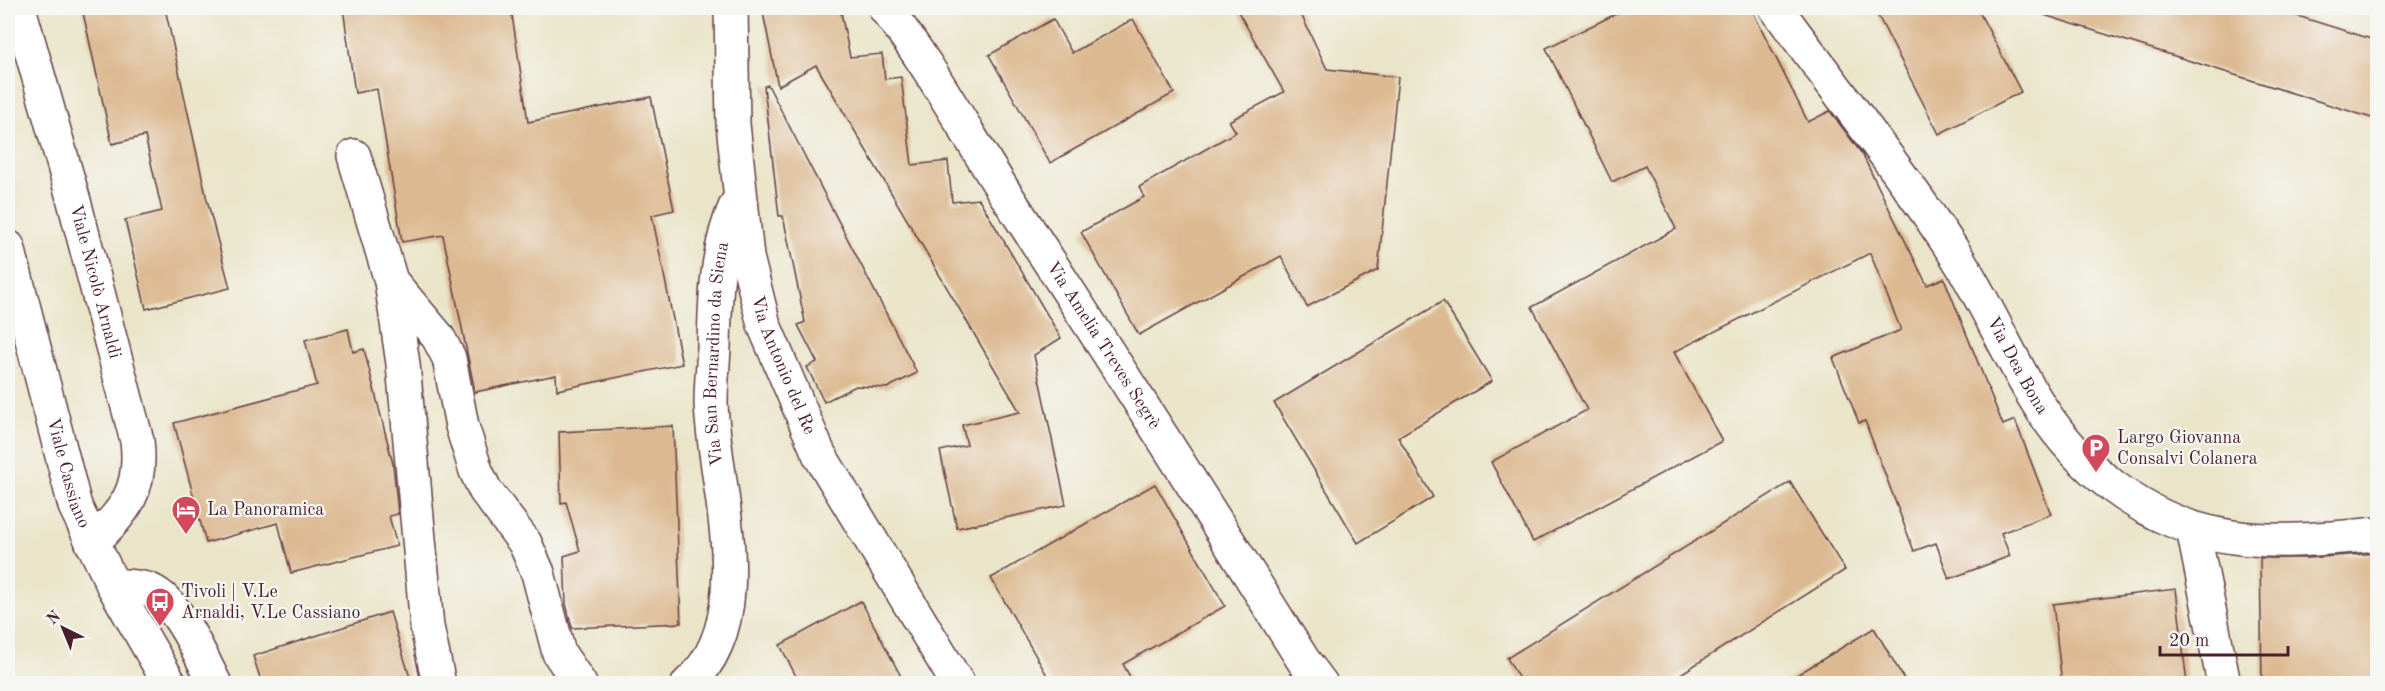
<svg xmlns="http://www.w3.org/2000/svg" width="2385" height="691" viewBox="0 0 2385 691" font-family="'Old Standard TT',serif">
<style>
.building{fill:#dcb991}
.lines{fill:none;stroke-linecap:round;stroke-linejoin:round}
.street-casing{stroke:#623d43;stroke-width:36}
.secondary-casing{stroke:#623d43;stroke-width:36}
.street{stroke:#fff;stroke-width:33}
.secondary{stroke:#fff;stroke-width:33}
.labels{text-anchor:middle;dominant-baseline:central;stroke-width:4.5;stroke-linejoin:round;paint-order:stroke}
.street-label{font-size:18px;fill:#4a1f2b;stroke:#f6f6f2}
.poi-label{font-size:18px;fill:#4a1f2b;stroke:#f6f6f2;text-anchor:start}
</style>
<rect width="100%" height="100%" fill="#f6f6f2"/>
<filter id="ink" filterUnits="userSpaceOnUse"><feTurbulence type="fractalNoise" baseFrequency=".0167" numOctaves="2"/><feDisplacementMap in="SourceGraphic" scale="12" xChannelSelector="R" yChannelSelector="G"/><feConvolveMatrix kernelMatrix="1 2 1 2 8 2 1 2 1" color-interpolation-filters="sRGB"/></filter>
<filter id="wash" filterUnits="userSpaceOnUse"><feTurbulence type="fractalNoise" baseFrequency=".008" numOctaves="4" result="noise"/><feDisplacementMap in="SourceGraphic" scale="24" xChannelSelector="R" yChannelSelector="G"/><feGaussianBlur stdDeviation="1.35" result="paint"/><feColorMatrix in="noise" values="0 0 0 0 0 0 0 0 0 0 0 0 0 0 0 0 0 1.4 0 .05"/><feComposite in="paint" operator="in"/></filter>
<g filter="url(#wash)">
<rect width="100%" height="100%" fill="#eae5c9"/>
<g id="blocks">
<g class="building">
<path d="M82,8h83l42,192 23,88 -84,21 -21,-89 37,-9 -17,-75 -33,8z"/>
<path d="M343,8h168l17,114 123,-25 23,113 -22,5 30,149 -125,26 -1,-15 -81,17 -32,-157 -41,7 -25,-153 -22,4z"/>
<path d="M762,8h78l10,49 32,-3 3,25 16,-2 11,88 36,-4 4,41 27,-3 82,139 -27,17 32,150 -109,23 -17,-77 27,-6 -5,-20 58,-13 -204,-347 -38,21z"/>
<path d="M1236,8h62l29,61 71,8 -20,193 -71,37 -26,-51 -142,79 -58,-103 63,-35 -5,-10 97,-55 -7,-11 55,-29z"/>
<path d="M1628,8h123l57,114 22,-11 32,43 65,131 17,-7 59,147 12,-5 36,94 -50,19 9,23 -61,23 -13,-36 -22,8 -49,-130 -6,2 -26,-65 68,-28 -31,-77 -196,99 48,89 -189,101 -42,-80 96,-52 -55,-103 144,-78 -31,-63 -33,16 -66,-134z"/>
<path d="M1874,8h103l44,84 -82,42z"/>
<path d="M2045,8h227l106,33v79l-334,-105z"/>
<path d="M1053,19l19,34 61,-34 41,74 -124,70 -61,-108z"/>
<path d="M768,85l149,288 -30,15 -31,-2 -32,16 -17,-35 10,-5 -19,-37 7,-3 -22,-106h-4l-15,-130z"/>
<path d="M1443,301l49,80 -94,56 35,60 -75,46 -84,-140z"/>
<path d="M348,329l5,23 11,-3 29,115 5,50 -9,2 8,30 -106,27 -13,-50 -72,20 -32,-120 143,-38 -12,-45z"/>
<path d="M673,426l8,197 -109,5 -6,-24 -2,-48 16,-5 -14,-49 -5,1 -2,-71z"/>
<path d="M1790,482l55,88 -180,114h-143l-15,-26z"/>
<path d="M1155,484l70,122 -102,58 11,20h-82l-61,-106z"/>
<path d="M2378,553v129l-116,2 -2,-126h46z"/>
<path d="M2176,589l11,95h-125l-9,-80z"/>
<path d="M861,601l44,83h-105l-20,-39z"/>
<path d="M390,612l22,72h-150l-9,-28z"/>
<path d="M1874,628l33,56h-125z"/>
</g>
</g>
</g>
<g filter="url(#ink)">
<use href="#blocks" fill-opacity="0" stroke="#623d43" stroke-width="1.5"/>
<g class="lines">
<g class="street-casing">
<g id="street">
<path id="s1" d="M19,8l55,193 63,240c6,50 -12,69 -45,102"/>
<path id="s2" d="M731,8l2,116 14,133 17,68 55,129 139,230"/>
<path id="s3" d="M885,8c48,60 83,129 125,193 99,152 197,305 293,459l18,24"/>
<path id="s4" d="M1776,8c60,82 125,163 181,249 27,43 48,90 74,135 43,75 115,133 202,145 46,7 98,1 145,-3"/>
<path d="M354,156l37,125"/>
<path d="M2193,529l31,155"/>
<path d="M113,585c11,1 23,1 34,4 30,9 54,68 68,95"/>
<path d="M439,684l-12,-57 -24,-263 -12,-83 47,56 11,21 13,68 14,45 9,19 40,53 13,30 21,80 21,31"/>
<path id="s5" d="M688,684c73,-65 26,-196 23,-281 0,-18 2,-37 3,-55 1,-48 2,-99 22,-143"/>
</g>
</g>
<g class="secondary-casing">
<g id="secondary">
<path id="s6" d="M8,247l67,259 38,79 57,99"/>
</g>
</g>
<use href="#street" class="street"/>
<use href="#secondary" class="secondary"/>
</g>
</g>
<defs>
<g id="parking-pin" transform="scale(1.5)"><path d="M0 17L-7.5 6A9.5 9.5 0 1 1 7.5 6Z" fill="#d1495b" stroke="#f6f6f2"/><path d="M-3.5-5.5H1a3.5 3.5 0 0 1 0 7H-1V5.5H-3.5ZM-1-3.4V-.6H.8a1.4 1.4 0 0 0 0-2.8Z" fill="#fff"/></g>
<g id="hotel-pin" transform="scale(1.5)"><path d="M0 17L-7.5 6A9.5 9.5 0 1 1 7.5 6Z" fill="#d1495b" stroke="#f6f6f2"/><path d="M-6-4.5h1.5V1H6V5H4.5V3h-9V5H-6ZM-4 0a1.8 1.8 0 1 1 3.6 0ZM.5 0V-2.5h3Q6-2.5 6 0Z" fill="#fff"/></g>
<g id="bus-pin" transform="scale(1.5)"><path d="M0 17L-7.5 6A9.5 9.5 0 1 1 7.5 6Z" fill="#d1495b" stroke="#f6f6f2"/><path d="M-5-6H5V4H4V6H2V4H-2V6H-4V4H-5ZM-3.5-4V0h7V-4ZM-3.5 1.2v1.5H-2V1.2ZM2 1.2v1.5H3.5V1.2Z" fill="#fff"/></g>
</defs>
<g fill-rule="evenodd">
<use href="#parking-pin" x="2096" y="448"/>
<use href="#hotel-pin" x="186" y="510"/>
<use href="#bus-pin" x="160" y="602"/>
</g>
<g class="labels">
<g class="street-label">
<text stroke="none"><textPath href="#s1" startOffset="284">Viale Nicolò Arnaldi</textPath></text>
<text stroke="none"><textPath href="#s3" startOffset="402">Via Amelia Treves Segrè</textPath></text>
<text stroke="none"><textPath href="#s5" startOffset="342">Via San Bernardino da Siena</textPath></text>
<text stroke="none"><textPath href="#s2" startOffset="364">Via Antonio del Re</textPath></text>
<text stroke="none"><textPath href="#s4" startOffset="432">Via Dea Bona</textPath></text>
<text stroke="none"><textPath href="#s6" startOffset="234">Viale Cassiano</textPath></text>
</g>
<g class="poi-label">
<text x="2117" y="438">Largo Giovanna<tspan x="2117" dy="21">Consalvi Colanera</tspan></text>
<text x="207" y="510">La Panoramica</text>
<text x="181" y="592">Tivoli | V.Le<tspan x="181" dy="21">Arnaldi, V.Le Cassiano</tspan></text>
</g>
</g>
<rect width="2385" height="691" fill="none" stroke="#f6f6f2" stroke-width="30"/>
<g transform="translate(63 628) rotate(317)" stroke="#f6f6f2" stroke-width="4.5" paint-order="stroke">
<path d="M0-4.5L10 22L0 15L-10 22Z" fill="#4a1f2b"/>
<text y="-9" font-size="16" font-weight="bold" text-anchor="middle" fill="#4a1f2b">N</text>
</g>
<path d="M2160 646v9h128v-9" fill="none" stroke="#4a1f2b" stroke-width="3"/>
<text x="2169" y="646" font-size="18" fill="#4a1f2b" stroke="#f6f6f2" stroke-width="4.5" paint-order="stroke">20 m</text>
</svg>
